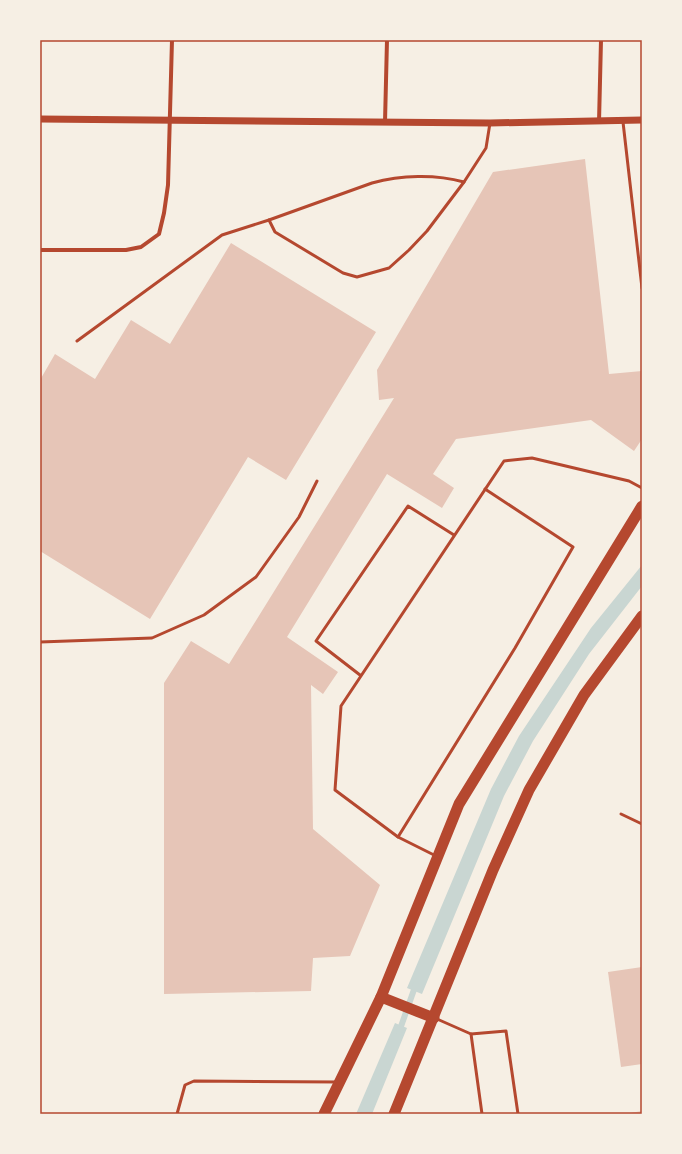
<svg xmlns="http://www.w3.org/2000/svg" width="682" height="1154" viewBox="0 0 682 1154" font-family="'Asap Condensed',sans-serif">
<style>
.water{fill:#c9d6d2}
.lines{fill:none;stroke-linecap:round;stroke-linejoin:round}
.stream{stroke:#c9d6d2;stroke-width:6}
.building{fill:#e6c5b7}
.service{stroke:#b5482f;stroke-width:3}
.minor{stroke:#b5482f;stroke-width:4}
.tertiary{stroke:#b5482f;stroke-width:7}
.trunk{stroke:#b5482f;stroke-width:11}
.neatline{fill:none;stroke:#b5482f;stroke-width:1.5}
</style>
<rect width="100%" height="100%" fill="#f6efe4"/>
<g class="water">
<path d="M642,565v21l-53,68 -56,87 -29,55 -82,198 -15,-6 84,-199 28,-53 72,-108z"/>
<path d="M395,1023l12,5 -35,86h-16z"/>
</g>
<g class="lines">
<path class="stream" d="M399,1032l17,-48"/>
</g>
<g class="building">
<path d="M585,159l24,215 33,-3v68l-8,12 -43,-31 -135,19 -23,35 21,14 -12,20 -55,-34 -100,163 51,35 -15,22 -12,-9 2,144 67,56 -30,71 -37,2 -2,33 -147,3v-311l27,-42 38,23 165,-266 -15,2 -2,-30 116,-198z"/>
<path d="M231,243l145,89 -90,148 -38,-23 -98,162 -110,-68v-171l15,-26 40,25 36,-59 39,24z"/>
<path d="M642,967v97l-21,3 -13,-95z"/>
<path d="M642,1111v3h-12v-1z"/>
</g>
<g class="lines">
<g class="service">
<path d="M623,122l19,166"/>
<path d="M269,220l103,-37c29,-8 63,-9 92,-1"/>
<path d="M77,341l145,-106 47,-15 6,12 68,41 14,4 32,-9 20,-18 18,-19 37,-49 22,-34 4,-25"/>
<path d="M40,642l112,-4 52,-23 52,-38 43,-60 18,-36"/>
<path d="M360,675l-44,-34 92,-135 46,29"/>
<path d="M621,814l21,10"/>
<path d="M398,837l117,-189 58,-101 -88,-58"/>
<path d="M436,856l-38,-19 -63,-47 6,-84 163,-245 28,-3 97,23 13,7"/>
<path d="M437,1019l34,15 35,-3 12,83"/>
<path d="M471,1034l11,80"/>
<path d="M177,1114l8,-29 9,-4 144,1"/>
</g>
<g class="minor">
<path d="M385,122l2,-82"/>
<path d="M599,122l2,-82"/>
<path d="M40,250h86l15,-3 18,-13 5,-21 4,-28 4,-145"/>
</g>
<path class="tertiary" d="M40,119l450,4 152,-3"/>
<g class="trunk">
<path d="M381,997l53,21"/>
<path d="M324,1114l57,-117 78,-193 183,-298"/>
<path d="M394,1114l99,-244 36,-80 55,-95 58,-79"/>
</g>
</g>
<rect width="682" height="1154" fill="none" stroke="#f6efe4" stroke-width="82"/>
<rect x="41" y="41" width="600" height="1072" class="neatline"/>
</svg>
